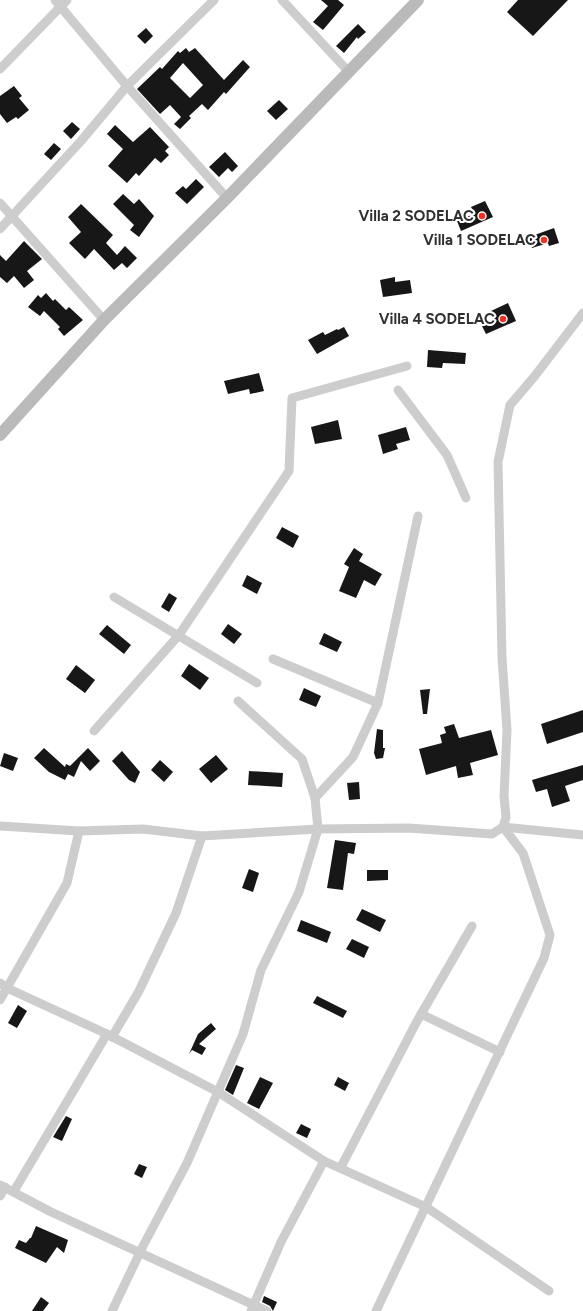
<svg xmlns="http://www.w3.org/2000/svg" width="583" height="1311" viewBox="0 0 583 1311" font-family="Figtree,sans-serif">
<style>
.building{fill:#171717;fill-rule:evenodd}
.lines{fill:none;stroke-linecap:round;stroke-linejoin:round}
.street{stroke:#cdcdcd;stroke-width:9}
.secondary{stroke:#bababa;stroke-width:12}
.poi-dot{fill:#ef312b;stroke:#fff;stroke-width:1.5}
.labels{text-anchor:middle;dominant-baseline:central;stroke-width:4;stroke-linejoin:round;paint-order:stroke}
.poi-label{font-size:15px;font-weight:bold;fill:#303030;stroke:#fff;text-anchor:end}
</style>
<rect width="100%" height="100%" fill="#fff"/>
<g class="building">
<path d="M321,0h17l6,5 -21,25 -10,-8 15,-16z"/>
<path d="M518,0h50l-35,36 -26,-24z"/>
<path d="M358,24l8,8 -8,7 -1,-2 -13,16 -8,-7z"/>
<path d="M146,28l7,8 -8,8 -8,-8z"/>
<path d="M186,48l3,4 6,-4 29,32 19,-20 7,7 -24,27 -2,-2 -16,18 -6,-6 -13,12 2,2 -11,11 -6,-5 7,-7 -11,-12 -10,9 -23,-25 23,-22 2,2 16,-18 2,2zM183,63l20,22 -13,13 -20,-20z"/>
<path d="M14,86l8,10 -3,2 10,12 -11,9 -2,-2 -9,6 -7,-9v-18z"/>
<path d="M279,100l9,9 -12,11 -9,-9z"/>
<path d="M72,122l8,7 -9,10 -8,-8z"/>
<path d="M115,125l18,17 17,-15 19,20 -4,4 4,4 -8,8 -6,-5 -16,18 -3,-3 -9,10 -19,-17 15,-17 -16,-15z"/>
<path d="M54,143l7,6 -10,11 -7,-6z"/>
<path d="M225,152l13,14 -6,6 -4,-4 -9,9 -10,-10z"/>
<path d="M196,179l8,8 -17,17 -12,-11 8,-7 3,3z"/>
<path d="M123,194l11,10 5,-5 15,17 -15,21 -9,-7 4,-5 -21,-21z"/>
<path d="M485,201l8,16 -32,14 -4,-10 17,-7 -3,-7z"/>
<path d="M81,204l32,31 -7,8 11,12 8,-9 12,12 -10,10 -5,-5 -8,7 -20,-21 -9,10 -16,-16 12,-11 -13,-15z"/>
<path d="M554,228l5,15 -10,3 -1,-3 -16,5 -3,-11z"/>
<path d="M24,241l18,18 -15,12 7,9 -10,8 -10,-12 -7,7 -7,-6v-22l6,6z"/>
<path d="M395,277v5l15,-2 2,13 -29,4 -3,-17z"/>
<path d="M46,293l7,8 2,-2 11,11 3,-3 14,13 -19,16 -6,-7 2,-2 -16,-16 -4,5 -12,-9 10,-12 3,3z"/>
<path d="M508,303l8,18 -30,13 -5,-10 14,-6 -4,-7z"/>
<path d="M344,327l5,9 -32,18 -9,-14 15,-8 2,3 12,-6 1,1z"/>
<path d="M428,350l38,3 -1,11 -22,-1 -1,5 -15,-1z"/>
<path d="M259,373l5,18 -14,3 -1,-5 -21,5 -4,-13z"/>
<path d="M338,420l4,19 -27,5 -4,-17z"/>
<path d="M406,427l4,13 -14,4 2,5 -15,5 -5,-19z"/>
<path d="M282,527l17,9 -6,12 -17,-10z"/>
<path d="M354,548l9,6 -4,7 23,13 -7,12 -11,-6 -8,18 -17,-7 10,-24 -5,-3z"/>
<path d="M247,575l15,8 -5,11 -15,-8z"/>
<path d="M169,593l8,5 -8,14 -8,-5z"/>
<path d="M228,624l14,10 -8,10 -13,-10z"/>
<path d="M107,625l24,20 -7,9 -25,-20z"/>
<path d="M324,633l18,9 -5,10 -18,-8z"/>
<path d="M189,664l20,14 -9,12 -19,-14z"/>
<path d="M76,665l19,15 -10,13 -19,-14z"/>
<path d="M304,688l17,8 -5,11 -17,-7z"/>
<path d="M430,689l-3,25h-4l-3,-24z"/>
<path d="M583,710v22l-36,12 -6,-20z"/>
<path d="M454,724l5,14 32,-8 7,25 -28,8 3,12 -15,3 -2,-12 -30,9 -7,-26 23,-6 -2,-8 6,-2 -2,-6z"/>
<path d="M377,729l6,1v18h2l-2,10 -7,1 -2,-6z"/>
<path d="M44,748l21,19 1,-3 4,2 18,-18 12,13 -10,10 -9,-10 -7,16 -6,-3 -3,6 -16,-8 -15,-14z"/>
<path d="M122,751l18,21 -5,11 -6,-3 -17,-19z"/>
<path d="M4,753l14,5 -5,13 -13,-5z"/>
<path d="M216,755l12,14 -17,14 -12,-14z"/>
<path d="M160,760l13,12 -9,10 -13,-12z"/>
<path d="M583,765v15l-18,6 5,15 -18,6 -5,-18 -11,3 -4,-12z"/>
<path d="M249,771l34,2 -1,14 -34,-2z"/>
<path d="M359,782l1,17 -11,1 -2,-17z"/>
<path d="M335,840l21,3 -2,11 -6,-1 -5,37 -16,-2z"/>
<path d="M249,869l10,4 -6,19 -11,-4z"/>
<path d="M367,870h21v10l-21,1z"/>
<path d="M362,909l24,11 -6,12 -24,-12z"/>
<path d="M301,920l30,12 -4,11 -30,-12z"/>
<path d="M352,939l17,8 -5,11 -18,-9z"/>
<path d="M317,996l30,15 -4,7 -30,-15z"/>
<path d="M18,1005l9,6 -10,17 -9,-5z"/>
<path d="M211,1023l5,6 -17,15 7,4 -4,7 -10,-5 -3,4 9,-20z"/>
<path d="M236,1065l8,3 -11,27 -8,-5z"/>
<path d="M260,1077l13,6 -14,26 -12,-6z"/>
<path d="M338,1077l11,6 -4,8 -11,-6z"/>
<path d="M66,1116l6,3 -10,22 -9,-4z"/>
<path d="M301,1124l10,5 -4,9 -11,-5z"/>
<path d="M139,1164l8,3 -5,11 -8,-4z"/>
<path d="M36,1226l32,14 -4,13 -7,-6 -11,16 -31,-15 4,-8 7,3 4,-5h1z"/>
<path d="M264,1296l13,6 -4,9 -3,-5 -8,-4z"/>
<path d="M41,1297l8,6 -6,8h-11z"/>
</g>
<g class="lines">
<g class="street">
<path d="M55,0l72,86 100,112"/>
<path d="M282,0l66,71"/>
<path d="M0,69l67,-69"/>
<path d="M0,203l104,117"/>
<path d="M0,229l81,-88 46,-55 87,-86"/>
<path d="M398,390l49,65 19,43"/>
<path d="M114,597l143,86"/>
<path d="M273,659l105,44"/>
<path d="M94,731l85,-96 110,-164 3,-73 115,-32"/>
<path d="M315,798l38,-41 25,-54 40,-187"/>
<path d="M0,826l79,5 64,-2 59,7 116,-7 91,-1 83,6 11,-7 3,-10 -2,-21 3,-66 -5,-72 -4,-196 12,-57 24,-28 49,-64"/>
<path d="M503,827l80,8"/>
<path d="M0,983l7,5 100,46 111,58 106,69 102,46 123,84"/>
<path d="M0,1000l67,-117 12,-52"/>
<path d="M421,1014l79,38"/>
<path d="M112,1037l27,-46 37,-78 26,-77"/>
<path d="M341,1167l75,-144 56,-97"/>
<path d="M0,1185l49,26 218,100"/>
<path d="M14,1191l93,-157"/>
<path d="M0,1196l5,-9"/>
<path d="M112,1311l31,-65 44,-83 56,-129 18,-64 38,-78 19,-63 -3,-31 -13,-39 -64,-58"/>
<path d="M251,1311l30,-69 43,-81"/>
<path d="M376,1311l168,-353 6,-23 -27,-82 -20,-26"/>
</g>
<path class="secondary" d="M0,435l104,-115 123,-122 191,-198"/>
</g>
<g class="poi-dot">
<circle cx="482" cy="216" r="4"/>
<circle cx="544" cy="240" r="4"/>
<circle cx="503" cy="319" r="4"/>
</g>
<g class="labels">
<g class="poi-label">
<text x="474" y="216">Villa 2 SODELAC</text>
<text x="536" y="240">Villa 1 SODELAC</text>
<text x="495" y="319">Villa 4 SODELAC</text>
</g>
</g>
</svg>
